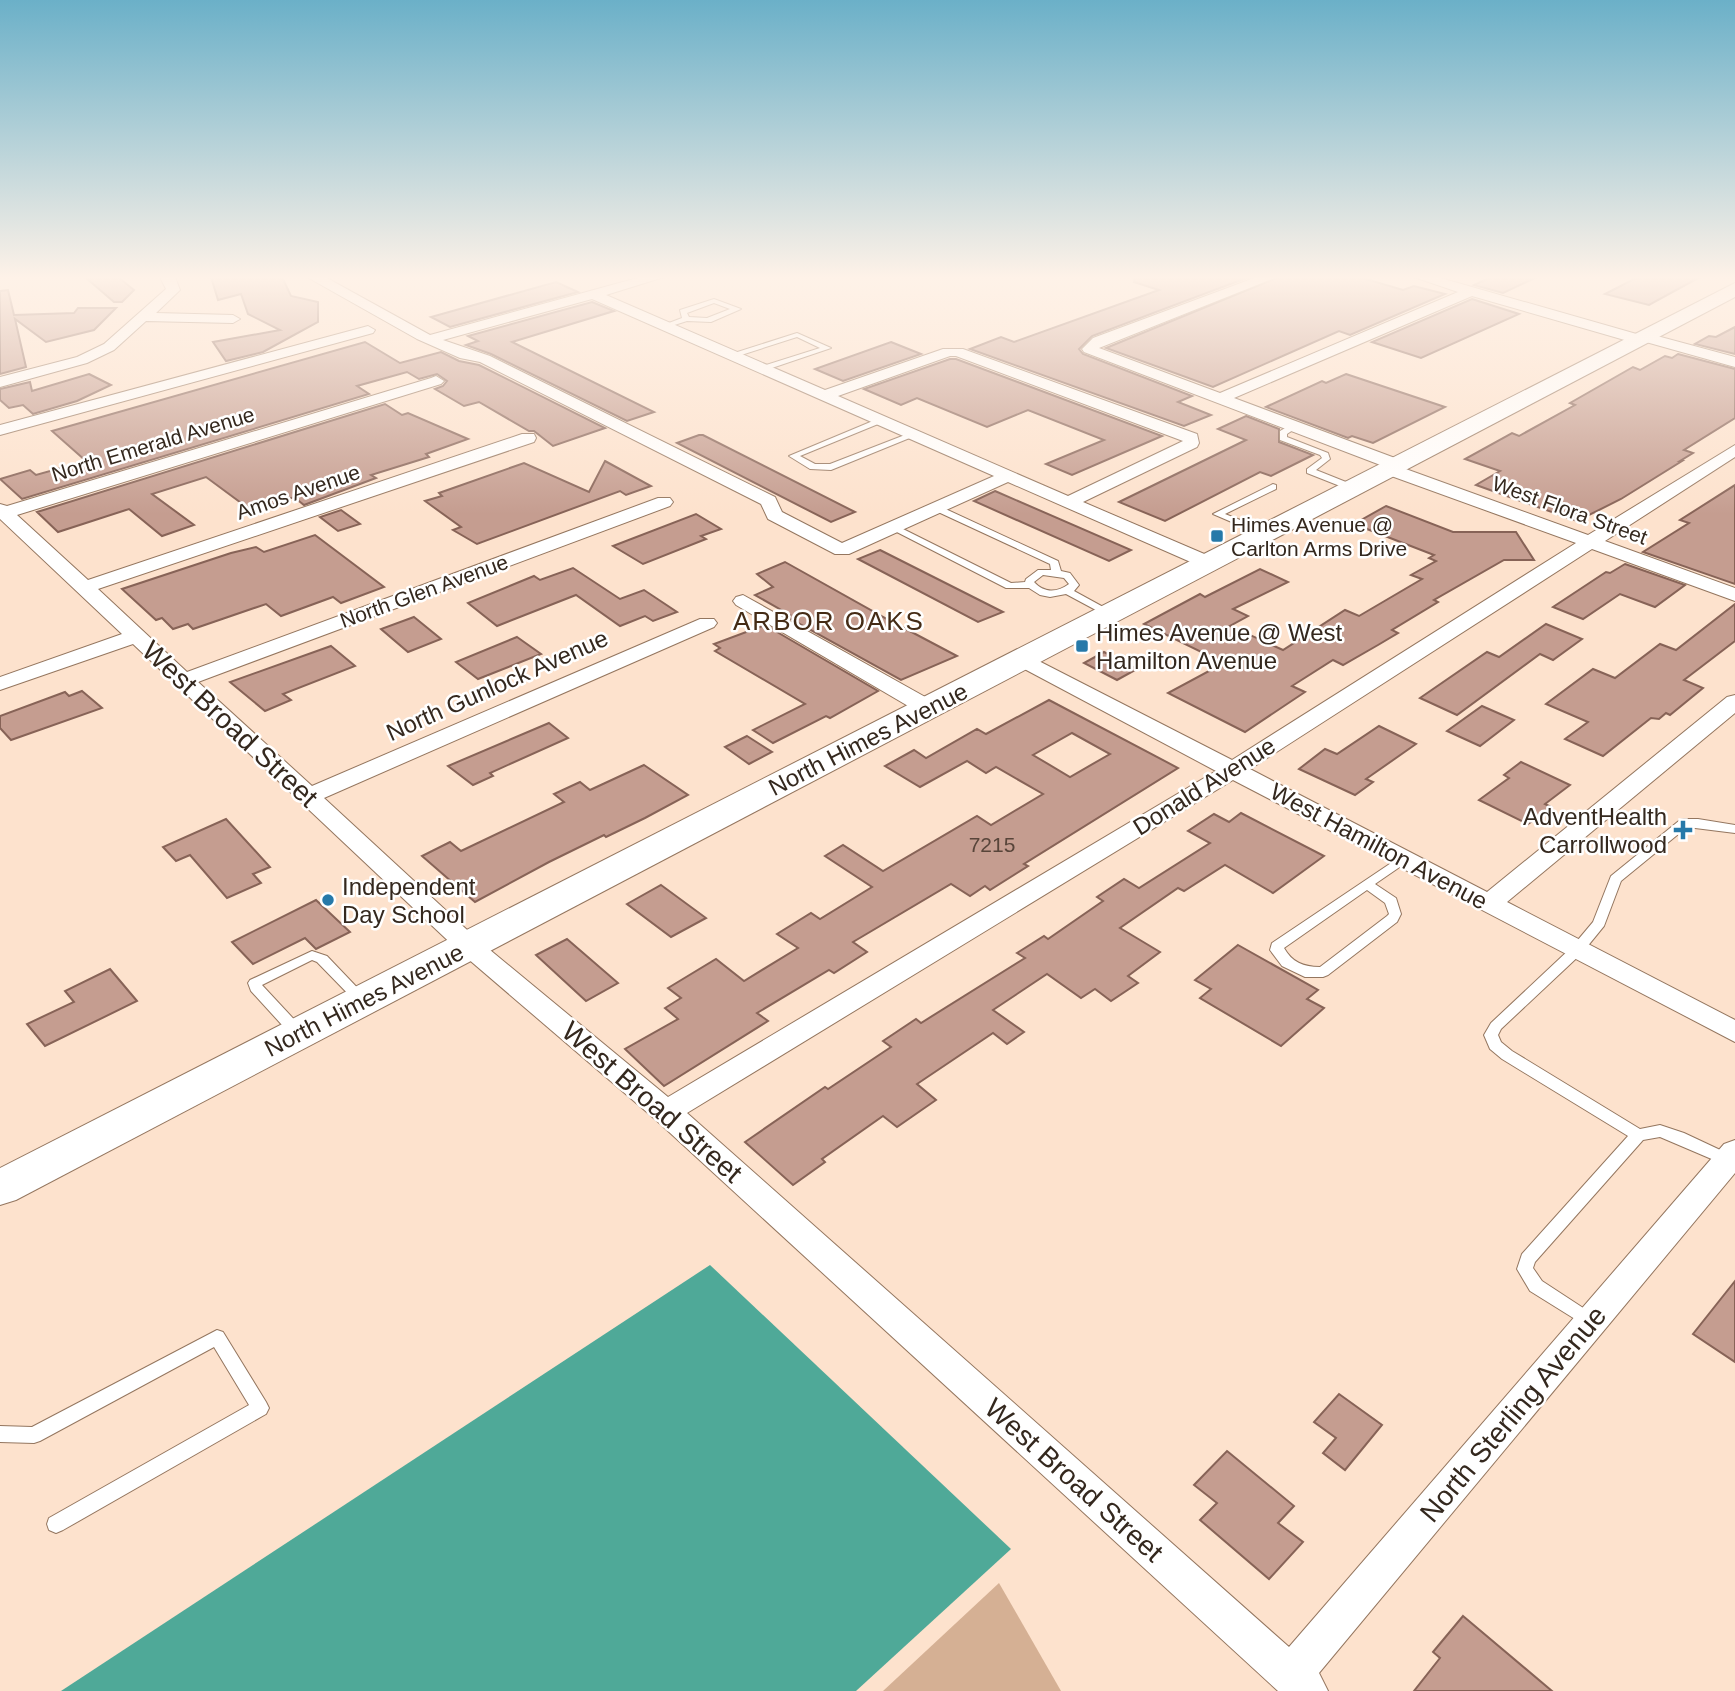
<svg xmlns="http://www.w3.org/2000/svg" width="1735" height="1691" viewBox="0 0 1735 1691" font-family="Helvetica,sans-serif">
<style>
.green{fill:#d5b094}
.water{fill:#4fa998}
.building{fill:#c59d90;stroke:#876357;stroke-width:2;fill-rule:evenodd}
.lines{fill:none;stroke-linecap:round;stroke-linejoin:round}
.lane-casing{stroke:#94765f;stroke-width:2}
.street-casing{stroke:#94765f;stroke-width:2}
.secondary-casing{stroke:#94765f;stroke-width:2}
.lane{fill:#fff;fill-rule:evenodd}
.street{fill:#fff;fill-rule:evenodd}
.secondary{fill:#fff;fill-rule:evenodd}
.poi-dot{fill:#2679a9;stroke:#fff;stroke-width:2.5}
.labels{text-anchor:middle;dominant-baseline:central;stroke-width:5;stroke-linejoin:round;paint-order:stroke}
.far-street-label{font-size:21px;fill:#34281e;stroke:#fff}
.far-poi-label{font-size:21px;fill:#34281e;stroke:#fff;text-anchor:start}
.number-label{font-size:21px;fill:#58453a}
.poi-label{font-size:24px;fill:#34281e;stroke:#fff;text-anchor:start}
.street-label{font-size:24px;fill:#34281e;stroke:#fff}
.neighbourhood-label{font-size:26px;letter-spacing:2px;fill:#442b15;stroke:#fff}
.near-street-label{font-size:28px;fill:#34281e;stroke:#fff}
</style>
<rect width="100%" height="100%" fill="#fde2cd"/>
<path class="green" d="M999,1583l62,108h-178z"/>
<path class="water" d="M710,1265l301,284 -155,142h-795z"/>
<g class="building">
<path d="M85,277h33l16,13 -12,12h-8z"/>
<path d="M211,277h71l9,19 27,6v20l-55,30 -37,9 -13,-19 67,-12 -32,-16 -7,-20 -23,6z"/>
<path d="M1135,277h114l-157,59 -13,13 4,5 109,42 -14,6 33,13 -27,11 -214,-77 31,-12 13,5 145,-52 -25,-8z"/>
<path d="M1279,277h80l44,13 11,-4 31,8 -95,41 -11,-4 -126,56 -107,-39z"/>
<path d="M1491,277h46l-34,16 -29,-8z"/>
<path d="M1638,277h62l-51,28 -44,-11z"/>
<path d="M556,282l22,10 -128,35 -19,-10z"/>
<path d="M8,290l6,25 60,-2 4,-5h38l-22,22 -48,12 -31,-23 11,48 -26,7v-83z"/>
<path d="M1472,299l47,15 -98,44 -49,-16z"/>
<path d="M592,302l22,9 -102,31 142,70 -27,9 -136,-67 -25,-9 12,-4 -10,-5z"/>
<path d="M1735,327v27l-40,-10 14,-8 7,1z"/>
<path d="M365,342l35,21 41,-11 18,9 20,4 126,63 -52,18 -19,-15h-5l-50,-29 -15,4 -29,-17 8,-3 4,-5 -10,-7 -18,5 -12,-7 -50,14 12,8 -347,105 -22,-20 30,-9 6,5 50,-14 -34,-30z"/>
<path d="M891,342l30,12 -78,27 -28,-12z"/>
<path d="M1678,354l57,15v49l-51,32 9,3 -13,8h2l-61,38 -44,22 -101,-36 24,-14 -35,-12 47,-26 7,3 56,-31 -5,-2 63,-36 7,3 25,-14 7,2z"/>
<path d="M950,359h6l206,77 -90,39 -26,-11 58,-24 -76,-30 -41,17 -70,-29 -16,7 -37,-16z"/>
<path d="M89,374l22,11 -34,16 -44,13 -10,-9 -14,3 -9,-8v-11l30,-7 2,9z"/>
<path d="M1346,374l99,33 -72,36 -21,-7 -4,2 -82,-31 56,-26 4,2z"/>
<path d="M385,404l17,11 6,-2 60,26 -42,15 3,3 -58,18 5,3 -72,27 -10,-8 -42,14 -46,-34 -54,17 42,31 -32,11 -33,-27 -71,23 -21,-20z"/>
<path d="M1246,416l33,13v13l34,13 -42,21 -11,-4 -95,49 -46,-19 127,-62 -28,-11z"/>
<path d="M699,435h4l152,77 -24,10 -154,-79z"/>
<path d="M605,461l46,25 -25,9 -6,-4 -143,53 -24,-14 8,-3 -36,-26 17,-5 -3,-3 85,-30 65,29z"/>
<path d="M1735,485v99l-92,-32 46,-29 -9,-3z"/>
<path d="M995,491l136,59 -22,11 -135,-60z"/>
<path d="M1386,506l67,26h63l18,28h-30l-70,40 4,2 -46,28 6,3 -20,12 -35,20 -10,-5 -41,26 13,6 -60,40 -77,-39 56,-30 -80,-39 56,-30 5,3 55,-28 28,13 -55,27 15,7 -18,10 53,24 62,-40 14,6 63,-37 -11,-4 25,-14 -7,-3 5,-3 -80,-31z"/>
<path d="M341,510l19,14 -22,7 -18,-14z"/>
<path d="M696,514l25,15 -20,7 5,3 -63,25 -30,-18z"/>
<path d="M315,535l69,52 -43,16 -8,-6 -52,19 -15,-12 -73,25 -5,-5 -15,5 -11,-11 -6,2 -34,-31 109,-36 25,-6 8,5z"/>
<path d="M880,550l123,62 -25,10 -120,-63z"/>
<path d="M785,562l102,57 70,37 -56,24 -114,-63 3,-2 -35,-20 18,-8 -16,-13z"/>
<path d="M1625,564l60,21 -30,22 -35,-13 -37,25 -30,-12 53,-35 4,1z"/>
<path d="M573,568l47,31 24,-9 33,22 -24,9 -8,-5 -25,10 -44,-31 -79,31 -29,-23 66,-27 6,4z"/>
<path d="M1735,604v37l-51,39 19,8 -33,27 -4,-2 -7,6 -8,-1 -48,38 -38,-17 23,-17 -42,-18 47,-35 22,9 45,-34 16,6z"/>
<path d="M414,617l27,22 -33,13 -27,-23z"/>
<path d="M1546,624l36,15 -29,21 -13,-6 -83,61 -37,-17 67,-46 12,5z"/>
<path d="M765,625l113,66 -48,27 -4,-2 -53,27 -20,-13 52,-26 -90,-53 5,-3 -6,-4z"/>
<path d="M517,637l24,17 -63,25 -22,-17z"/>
<path d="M331,646l24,20 -72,28 8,6 -26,11 -35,-29z"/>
<path d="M1104,652l33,17 -20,11 -33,-17z"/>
<path d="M82,691l20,17 -91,32 -11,-12v-12l65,-24 4,4z"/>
<path d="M1049,700l129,68 -154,96 4,2 -38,24 -5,-4 -15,10 -19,-12 -98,58 14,10 -33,21 -5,-3 -72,43 11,8 -104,65 -39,-37 53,-30 -13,-11 16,-10 -13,-10 48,-29 28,22 54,-33 -21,-14 34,-21 9,6 52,-32 -47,-31 18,-11 40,26 94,-55 14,9 52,-31 -47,-27 -10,6 -19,-12 -47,26 -35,-21 29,-16 12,8 51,-29 9,5zM1072,733l38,21 -40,23 -37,-22z"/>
<path d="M1482,706l32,14 -34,26 -33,-15z"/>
<path d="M549,723l19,15 -78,35 3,3 -20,9 -25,-19z"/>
<path d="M1379,726l37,18 -50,35 7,3 -18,13 -56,-26 26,-20 12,5z"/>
<path d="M747,736l25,16 -23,12 -24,-17z"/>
<path d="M1521,762l49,23 -25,19 6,3 -23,17 -49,-24 30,-22 -5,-3z"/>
<path d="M644,765l44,30 -43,23 -39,19 -2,-2 -55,27 -74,40 -53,-46 28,-14 11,9 103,-49 -10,-8 26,-12 10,8z"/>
<path d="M1241,813l83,43 -51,37 -48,-28 -41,26 -6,-3 -58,40 40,24 -32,24 10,7 -27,18 -16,-12 -14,9 -34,-24 -54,36 31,22 -17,12 -14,-11 -76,51 19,16 -39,27 -14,-11 -61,43 3,3 -32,23 -48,-43 80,-55 3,2 63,-42 -8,-6 33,-22 5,4 104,-65 -8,-5 27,-17 4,3 55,-38 -6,-4 27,-18 15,9 71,-45 -22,-12 26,-17 15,8z"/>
<path d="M226,819l44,48 -17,7 8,9 -34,15 -37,-43 -14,6 -13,-14z"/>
<path d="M661,885l45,33 -35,19 -44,-33z"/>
<path d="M316,900l34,32 -34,17 -11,-11 -52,26 -21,-22z"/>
<path d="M567,939l51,44 -32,18 -50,-46z"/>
<path d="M1238,945l80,45 -11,9 17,9 -43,38 -81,-48 11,-9 -16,-9z"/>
<path d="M110,969l27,32 -92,45 -18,-22 47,-22 -9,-11z"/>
<path d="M1735,1281v81l-42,-28z"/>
<path d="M1339,1394l43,31 -37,45 -22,-17 13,-15 -22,-16z"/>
<path d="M1227,1451l67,55 -16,17 25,19 -34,37 -69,-59 17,-17 -23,-18z"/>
<path d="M1463,1616l89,75h-138l26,-33 -7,-6z"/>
</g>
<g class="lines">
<g class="lane-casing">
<g id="lane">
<path d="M714,299l27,10 -30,13 -24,-1 -22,7 -4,-2 21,-8 -2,-8zM714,303l16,6 -23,9 -18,-1 -2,-4z"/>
<path d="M797,333l34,15 -68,23h-3v-4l60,-19 -23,-11 -62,20 -7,-2z"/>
<path d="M880,418h3v4l-83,34 15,8h15l80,-31 7,2 -86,35 -21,-1 -21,-13z"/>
<path d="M1292,424l7,2 -12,8v3l41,16 2,6 -14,11 40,16v4h-6l-43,-17v-4l15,-11 -2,-3 -40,-15v-9z"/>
<path d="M1273,484l3,1v4l-51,25 43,17v4h-6l-49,-21z"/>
<path d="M939,506l119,55 3,10 9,2 9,12 -5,6 42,23 -1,2h-8l-41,-22 -16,3 -10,-2 -11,-7h-23l-117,-60 2,-2h6l114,57 14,-1 1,-3 12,-9h13l-1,-6 -114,-53v-4zM1043,575l21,3 5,6c-12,9 -25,9 -35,-2z"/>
<path d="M1684,819h14l37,6v8l-48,-6 -66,54 -17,45 -22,27 -81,76 -3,6 3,7 11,9 128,78 20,-4 24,8 49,23 2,3 -2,5 -5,2 -68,-29 -17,3 -108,122 -2,6 9,13 55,36 2,5 -2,5 -6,2 -61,-38 -13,-22 5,-15 106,-118 -126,-77 -12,-10 -6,-14 7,-12 81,-76 21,-25 18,-46 69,-56z"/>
<path d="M1403,855l4,1 2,3 -2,3 -32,22 21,14 5,16 -4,8 -69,53 -5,2h-18l-23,-11 -12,-16 2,-7zM1367,890l18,13 4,11 -2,2 -67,51c-17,0 -28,-5 -36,-19z"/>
<path d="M312,951l15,5 42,44 -2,3h-10l-40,-41 -5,-2 -50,25 41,44 2,4 -2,4h-10l-42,-46 -3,-8 2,-3z"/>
<path d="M217,1330l6,2 43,70 3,6 -3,6 -203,116 -7,3 -7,-3 -2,-6 2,-6 200,-113 -35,-58 -174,94 -6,2 -34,-1v-16l32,1z"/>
</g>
</g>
<g class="street-casing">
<g id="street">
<path d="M160,277h15l5,13 -24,23 77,2 7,4 -7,4 -87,-2 -32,29 -27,13 -87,24v-10l77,-20 27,-13 62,-55z"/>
<path d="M307,277h18l105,58 211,-58h23l-58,18 219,95 118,-41h20l234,85 2,9 -2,4 -114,55 133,57 3,4 -10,6 -7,-2 -194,-85 -159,72h-14l-67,-35 -7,-15 -281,-142 -20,-4 -43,-19zM592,299l402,177 -152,67 -60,-31 -7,-15 -285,-141 -47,-16zM950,356h6l227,85 -115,55 -230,-100z"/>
<path d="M1257,277h20l-178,71 121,45 238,-101 -44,-15h23l203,58 6,-2 89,24v10l-89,-25 -11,1 -163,-47 -238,102 169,63 3,4 -3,3 185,67 147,-90v12l-130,84 130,47v13l-143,-52 -342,220 237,123 240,-195 8,-2v18l-228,189 228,118v22l-502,-262 -546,333 602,534 435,-503 11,-4v33l-416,500 9,18h-50l-622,-571 -196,-168 -327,-308 -133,46v-13l122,-43 -122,-115v-15l7,2 424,-128 5,-2 8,5 -3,3 -424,131 71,65 434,-146h12l2,4 -2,4 -436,147 89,83 471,-174h12l3,4 -3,4 -472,176 114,104 388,-167h14l3,4 -3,4 -390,171 154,142 190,157 548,-326 -201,-107 -3,-4 3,-4h14l203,104 344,-217 -193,-70 -3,-4 3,-3 -299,-114 -2,-3 11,-11z"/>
<path d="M368,326l7,4 -2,3 -373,102v-10z"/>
<path d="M743,595l193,108 3,5 -3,5h-16l-184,-108 -3,-4 3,-4z"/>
</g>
</g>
<g class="secondary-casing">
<path id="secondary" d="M1735,283v14l-1719,903 -16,5v-37z"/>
</g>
<use href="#lane" class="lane"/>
<use href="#street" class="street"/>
<use href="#secondary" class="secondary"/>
</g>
<linearGradient id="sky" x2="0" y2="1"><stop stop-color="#6bb0c8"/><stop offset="0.54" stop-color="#fef2e8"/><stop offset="1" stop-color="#fef2e8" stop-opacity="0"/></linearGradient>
<rect width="1735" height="514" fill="url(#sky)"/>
<g class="poi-dot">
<rect x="1210" y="529" width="14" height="14" rx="3.5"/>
<rect x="1075" y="639" width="14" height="14" rx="3.5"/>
<path d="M1679.5 819.5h7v7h7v7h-7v7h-7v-7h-7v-7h7z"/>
<circle cx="328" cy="900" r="7"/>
</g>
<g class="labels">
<g class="far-street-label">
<text transform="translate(153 444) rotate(-17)">North Emerald Avenue</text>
<text transform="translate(298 492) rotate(-19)">Amos Avenue</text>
<text transform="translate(1570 510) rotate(20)">West Flora Street</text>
<text transform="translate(424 591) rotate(-20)">North Glen Avenue</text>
</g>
<g class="far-poi-label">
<text x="1231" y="524">Himes Avenue @<tspan x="1231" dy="24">Carlton Arms Drive</tspan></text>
</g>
<g class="number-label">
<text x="992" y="844">7215</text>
</g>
<g class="poi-label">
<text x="1096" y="632">Himes Avenue @ West<tspan x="1096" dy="28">Hamilton Avenue</tspan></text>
<text x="1667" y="816" text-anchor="end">AdventHealth<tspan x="1667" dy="28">Carrollwood</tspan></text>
<text x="342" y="886">Independent<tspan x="342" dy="28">Day School</tspan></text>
</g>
<g class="street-label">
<text transform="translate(497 685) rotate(-24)">North Gunlock Avenue</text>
<text transform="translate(868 739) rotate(-27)">North Himes Avenue</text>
<text transform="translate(1204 786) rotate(-32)">Donald Avenue</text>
<text transform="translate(1379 846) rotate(28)">West Hamilton Avenue</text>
<text transform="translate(364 1000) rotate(-27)">North Himes Avenue</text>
</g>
<g class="neighbourhood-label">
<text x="829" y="621">ARBOR OAKS</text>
</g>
<g class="near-street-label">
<text transform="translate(230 724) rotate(43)">West Broad Street</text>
<text transform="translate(652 1102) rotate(41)">West Broad Street</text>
<text transform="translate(1513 1414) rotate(-50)">North Sterling Avenue</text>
<text transform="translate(1074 1480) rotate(42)">West Broad Street</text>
</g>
</g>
</svg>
